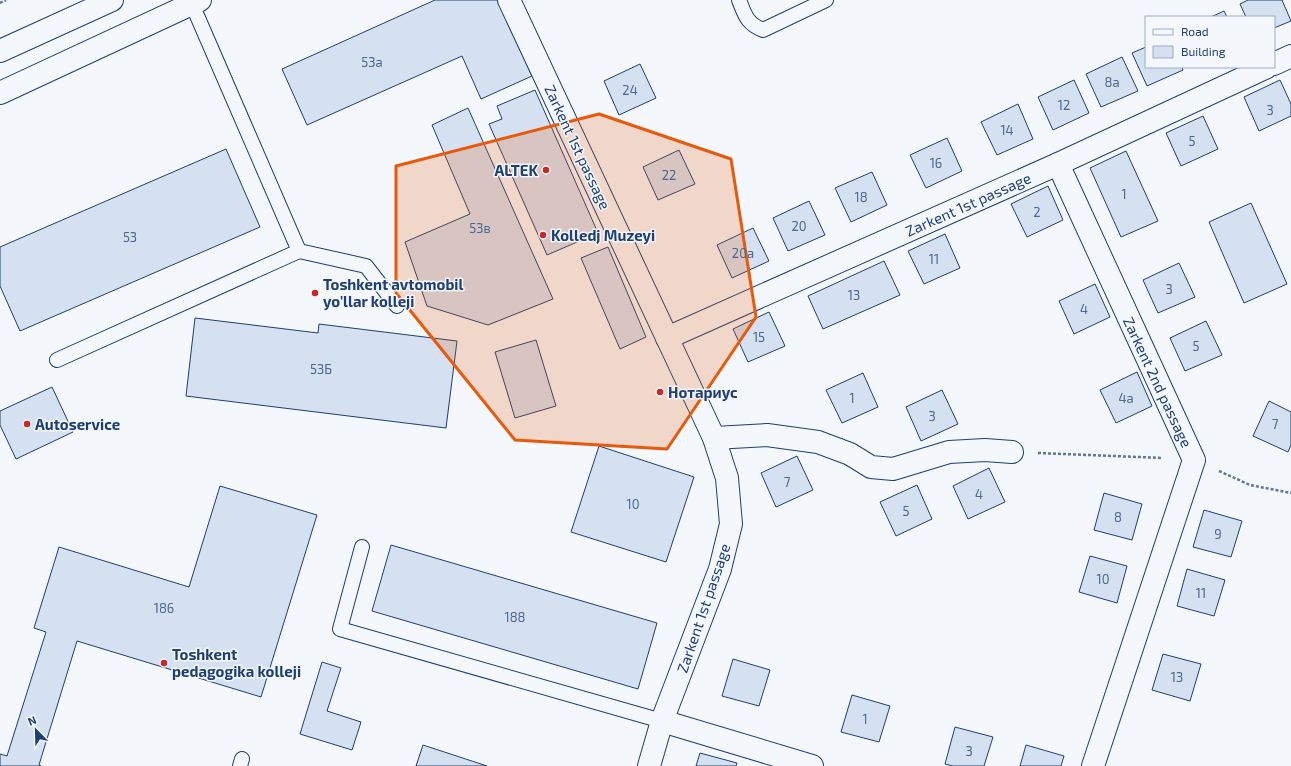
<svg xmlns="http://www.w3.org/2000/svg" width="1291" height="766" viewBox="0 0 1291 766" font-family="'Exo 2',sans-serif">
<style>
.building{fill:#d5e0f0;stroke:#1d3f73}
.lines{fill:none;stroke-linecap:round;stroke-linejoin:round}
.lane-casing{stroke:#1d3f73;stroke-width:16}
.street-casing{stroke:#1d3f73;stroke-width:24}
.secondary-casing{stroke:#1d3f73;stroke-width:24}
.path{stroke:#5e769c;stroke-width:2.5;stroke-dasharray:3 2;stroke-linecap:butt}
.lane{stroke:#f4f7fb;stroke-width:14}
.street{stroke:#f4f7fb;stroke-width:22}
.secondary{stroke:#f4f7fb;stroke-width:22}
.marked{fill:#e8590c;fill-opacity:0.2;stroke:#e8590c;stroke-width:3;stroke-linejoin:round}
.poi-dot{fill:#c62828;stroke:#f4f7fb;stroke-width:1.5}
.labels{text-anchor:middle;dominant-baseline:central;stroke-width:3;stroke-linejoin:round;paint-order:stroke}
.number-label{font-size:13px;fill:#4b6792}
.street-label{font-size:15px;fill:#1d3f73;stroke:#f4f7fb}
.poi-label{font-size:15px;font-weight:bold;fill:#1d3f73;stroke:#f4f7fb;text-anchor:start}
</style>
<rect width="100%" height="100%" fill="#f4f7fb"/>
<g class="building">
<path d="M435,0h63l34,76 -51,23 -19,-43 -155,69 -25,-56z"/>
<path d="M1248,0h34l9,21 -17,7v-11h-28l-6,-13z"/>
<path d="M1224,11l3,6h-16z"/>
<path d="M1146,47v20h36l1,3 -36,16 -15,-33z"/>
<path d="M1122,57l16,34 -37,16 -15,-33z"/>
<path d="M640,64l16,34 -37,17 -15,-34z"/>
<path d="M1074,80l15,33 -36,17 -15,-33z"/>
<path d="M1280,80l11,24v12l-32,15 -15,-34z"/>
<path d="M535,90l63,143 -51,22 -58,-131 13,-5 -5,-13z"/>
<path d="M1018,104l15,35 -36,16 -16,-33z"/>
<path d="M468,108l85,191 -65,26 -61,-19 -22,-64 65,-28 -38,-89z"/>
<path d="M1203,116l15,33 -37,17 -15,-33z"/>
<path d="M947,138l15,33 -36,17 -16,-33z"/>
<path d="M226,149l34,78 -240,104 -20,-45v-39z"/>
<path d="M679,150l16,34 -37,16 -15,-33z"/>
<path d="M1126,151l32,70 -37,16 -31,-69z"/>
<path d="M872,172l15,33 -36,17 -16,-34z"/>
<path d="M1048,186l15,34 -36,17 -16,-33z"/>
<path d="M809,201l16,34 -37,16 -15,-33z"/>
<path d="M1251,203l36,81 -43,19 -35,-81z"/>
<path d="M753,228l16,33 -37,17 -15,-33z"/>
<path d="M945,234l15,34 -36,16 -16,-33z"/>
<path d="M608,247l38,90 -26,12 -39,-91z"/>
<path d="M884,261l16,34 -77,34 -15,-33z"/>
<path d="M1179,263l16,34 -37,16 -15,-33z"/>
<path d="M1095,284l15,33 -36,17 -15,-33z"/>
<path d="M769,312l16,34 -37,16 -15,-33z"/>
<path d="M195,318l123,15 1,-9 138,17 -11,87 -260,-32z"/>
<path d="M1206,321l16,34 -37,16 -15,-33z"/>
<path d="M536,340l20,66 -41,12 -20,-66z"/>
<path d="M1137,372l15,34 -36,17 -16,-33z"/>
<path d="M863,373l15,34 -36,16 -16,-33z"/>
<path d="M52,387l21,45 -57,27 -16,-34v-14z"/>
<path d="M942,390l16,34 -37,17 -15,-34z"/>
<path d="M1269,401l22,11v33l-3,7 -35,-16z"/>
<path d="M599,446l95,31 -28,85 -95,-30z"/>
<path d="M797,456l16,34 -37,17 -15,-34z"/>
<path d="M989,468l16,34 -37,17 -15,-33z"/>
<path d="M917,485l15,34 -36,17 -16,-34z"/>
<path d="M220,486l97,29 -56,182 -184,-56 -38,124 2,1h-41v-12l7,2 39,-124 -12,-4 25,-81 130,40z"/>
<path d="M1104,493l38,11 -10,36 -38,-10z"/>
<path d="M1204,510l38,11 -11,36 -38,-10z"/>
<path d="M391,545l266,78 -19,66 -266,-78z"/>
<path d="M1090,556l37,10 -10,37 -38,-11z"/>
<path d="M1187,569l38,11 -11,36 -37,-10z"/>
<path d="M1163,654l38,10 -11,37 -38,-11z"/>
<path d="M733,659l37,11 -11,36 -37,-10z"/>
<path d="M322,662l19,6 -14,43 34,11 -9,28 -52,-16z"/>
<path d="M852,695l38,11 -11,36 -38,-10z"/>
<path d="M955,727l38,10 -9,29h-31l-8,-2z"/>
<path d="M423,745l64,21h-71z"/>
<path d="M1026,745l38,11 -3,10h-41z"/>
<path d="M700,753l37,10 -1,3h-40z"/>
</g>
<g class="lines">
<g class="lane-casing">
<g id="lane">
<path d="M739,0c6,15 8,24 24,30l63,-30"/>
<path d="M192,4l107,247 67,15 31,40"/>
<path d="M57,360l242,-109"/>
<path d="M362,547l-22,82 322,92"/>
<path d="M240,766l2,-7"/>
</g>
</g>
<g class="street-casing">
<g id="street">
<path d="M509,0l205,438 13,40 4,46 -11,45 -58,152 -13,45"/>
<path d="M1274,64l17,-8"/>
<path d="M1058,164l136,296 -101,306"/>
<path d="M667,338l391,-174 209,-97"/>
<path d="M714,438l53,-3 51,7 32,12 21,13 22,2 56,-17 36,-2 27,2"/>
<path d="M662,721l150,45"/>
</g>
</g>
<g class="secondary-casing">
<g id="secondary">
<path d="M0,51l112,-51"/>
<path d="M0,93l200,-93"/>
</g>
</g>
<g class="path">
<path d="M0,3l6,-3"/>
<path d="M1038,453l125,5"/>
<path d="M1219,471l31,14 41,8"/>
</g>
<use href="#lane" class="lane"/>
<use href="#street" class="street"/>
<use href="#secondary" class="secondary"/>
</g>
<path class="marked" d="M599,114l132,45 25,158 -89,132 -152,-9 -119,-147v-127z"/>
<g class="poi-dot">
<circle cx="546" cy="170" r="4"/>
<circle cx="543" cy="235" r="4"/>
<circle cx="315" cy="293" r="4"/>
<circle cx="660" cy="392" r="4"/>
<circle cx="27" cy="424" r="4"/>
<circle cx="164" cy="663" r="4"/>
</g>
<g class="labels">
<g class="number-label">
<text x="372" y="62">53a</text>
<text x="1112" y="82">8a</text>
<text x="630" y="90">24</text>
<text x="1064" y="105">12</text>
<text x="1270" y="110">3</text>
<text x="1007" y="130">14</text>
<text x="1192" y="141">5</text>
<text x="936" y="163">16</text>
<text x="669" y="175">22</text>
<text x="1124" y="194">1</text>
<text x="861" y="197">18</text>
<text x="1037" y="212">2</text>
<text x="799" y="226">20</text>
<text x="480" y="228">53в</text>
<text x="130" y="237">53</text>
<text x="743" y="253">20a</text>
<text x="934" y="259">11</text>
<text x="1169" y="289">3</text>
<text x="854" y="295">13</text>
<text x="1084" y="309">4</text>
<text x="759" y="337">15</text>
<text x="1196" y="346">5</text>
<text x="321" y="369">53Б</text>
<text x="852" y="398">1</text>
<text x="1126" y="398">4a</text>
<text x="932" y="416">3</text>
<text x="1275" y="424">7</text>
<text x="787" y="482">7</text>
<text x="979" y="494">4</text>
<text x="633" y="504">10</text>
<text x="906" y="511">5</text>
<text x="1118" y="517">8</text>
<text x="1218" y="534">9</text>
<text x="1103" y="579">10</text>
<text x="1201" y="593">11</text>
<text x="164" y="608">186</text>
<text x="515" y="617">188</text>
<text x="1177" y="677">13</text>
<text x="865" y="719">1</text>
<text x="969" y="751">3</text>
</g>
<g class="street-label">
<text transform="translate(578 147) rotate(65)">Zarkent 1st passage</text>
<text transform="translate(968 204) rotate(-24)">Zarkent 1st passage</text>
<text transform="translate(1158 382) rotate(65)">Zarkent 2nd passage</text>
<text transform="translate(703 608) rotate(-71)">Zarkent 1st passage</text>
</g>
<g class="poi-label">
<text x="538" y="170" text-anchor="end">ALTEK</text>
<text x="551" y="235">Kolledj Muzeyi</text>
<text x="323" y="284">Toshkent avtomobil<tspan x="323" dy="17">yo'llar kolleji</tspan></text>
<text x="668" y="392">Нотариус</text>
<text x="35" y="424">Autoservice</text>
<text x="172" y="654">Toshkent<tspan x="172" dy="17">pedagogika kolleji</tspan></text>
</g>
</g>
<rect x="1145" y="16" width="130" height="52" fill="#f4f7fb" stroke="#9eadc5"/>
<rect x="1153" y="29" width="20" height="6" fill="#f4f7fb" stroke="#9eadc5"/>
<text x="1181" y="36" font-size="12" fill="#1d3f73">Road</text>
<rect x="1153" y="46" width="20" height="12" fill="#d5e0f0" stroke="#9eadc5"/>
<text x="1181" y="56" font-size="12" fill="#1d3f73">Building</text>
<g transform="translate(36 730) rotate(337)" stroke="#f4f7fb" stroke-width="3" paint-order="stroke">
<path d="M0-3L7 15L0 10L-7 15Z" fill="#1d3f73"/>
<text y="-6" font-size="11" font-weight="bold" text-anchor="middle" fill="#1d3f73">N</text>
</g>
</svg>
